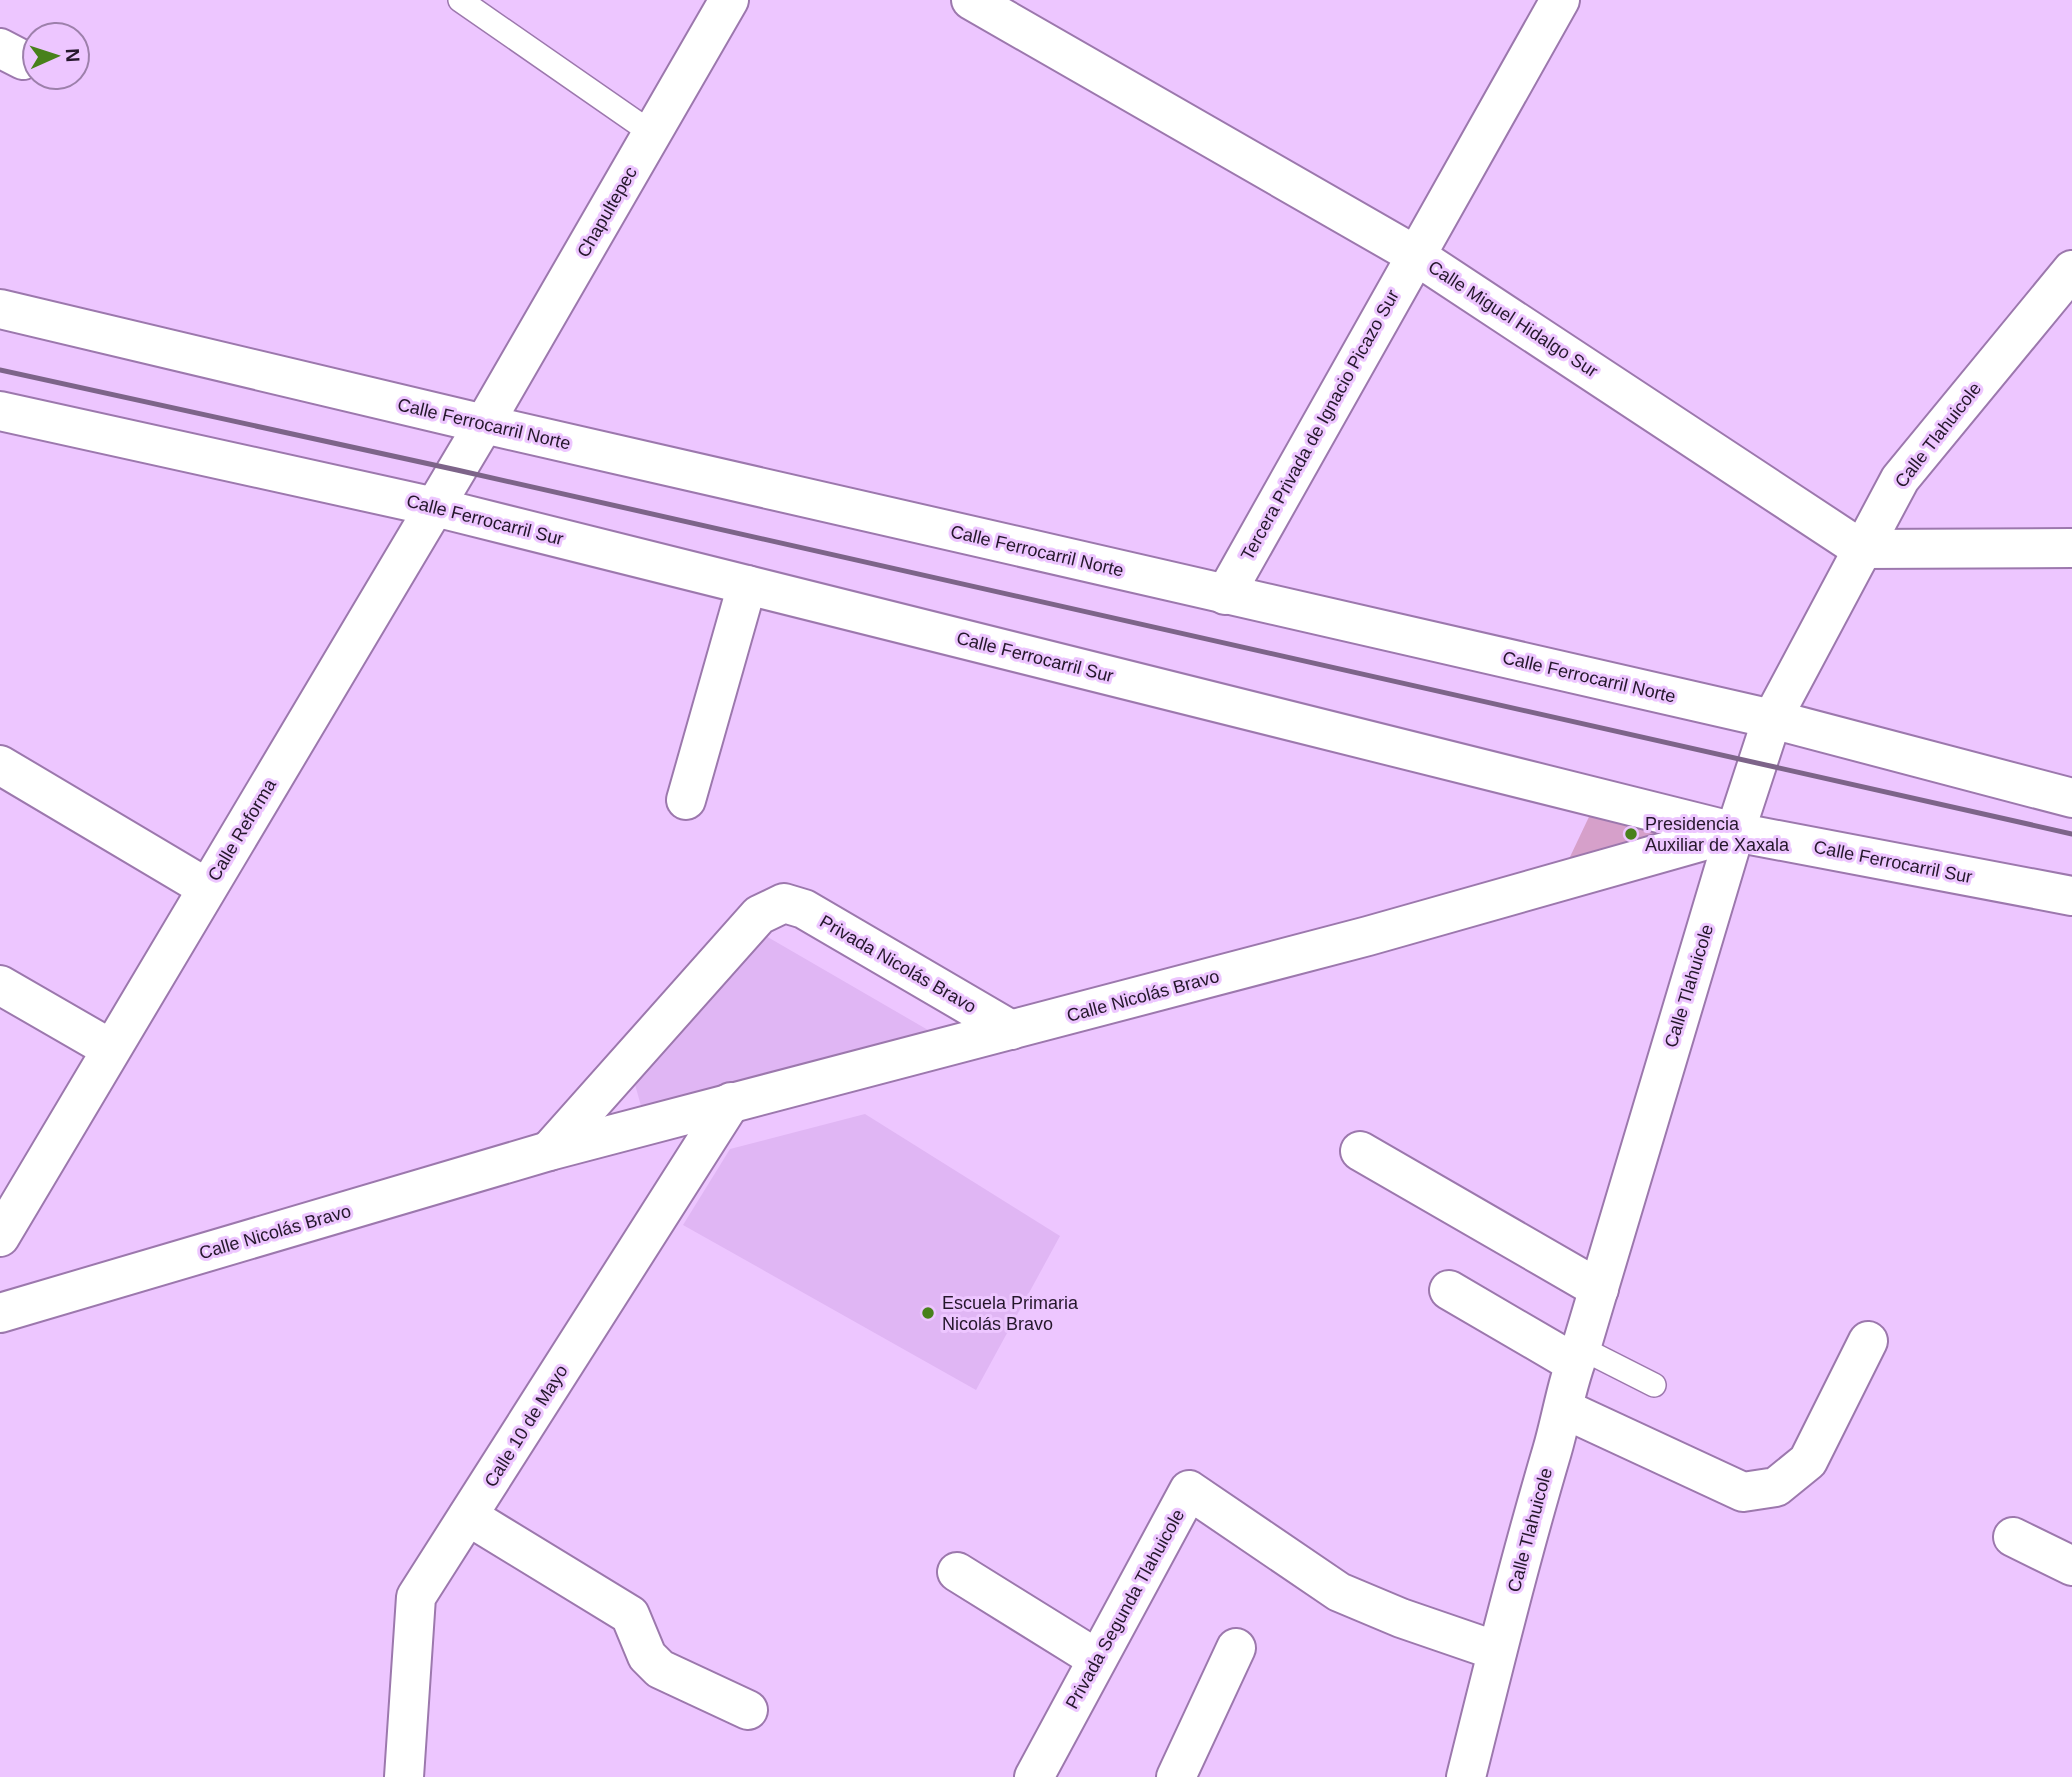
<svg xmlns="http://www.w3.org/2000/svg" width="2072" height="1777" viewBox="0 0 2072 1777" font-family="Helvetica,sans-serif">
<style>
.built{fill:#e0b6f4}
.building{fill:#d6a0ca;filter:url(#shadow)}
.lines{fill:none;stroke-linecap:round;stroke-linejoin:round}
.lane-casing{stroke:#9c78ad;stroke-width:26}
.street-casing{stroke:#9c78ad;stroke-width:42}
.secondary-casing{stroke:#9c78ad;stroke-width:42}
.lane{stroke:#fff;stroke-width:23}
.street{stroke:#fff;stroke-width:38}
.secondary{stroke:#fff;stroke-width:38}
.rail{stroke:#7d6489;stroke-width:5}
.poi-dot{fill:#48811b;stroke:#edc6ff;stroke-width:2.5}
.labels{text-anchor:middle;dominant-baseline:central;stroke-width:6;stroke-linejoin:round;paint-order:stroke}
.street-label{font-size:18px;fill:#25172c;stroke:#edc6ff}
.poi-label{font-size:18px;fill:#25172c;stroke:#edc6ff;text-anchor:start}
</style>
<defs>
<filter id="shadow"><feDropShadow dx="6" dy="6" stdDeviation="2" flood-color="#0004"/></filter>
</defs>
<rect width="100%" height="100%" fill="#edc6ff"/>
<g class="built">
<path d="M759,932l169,98 -282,94 -15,-54z"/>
<path d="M865,1114l195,122 -84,154 -293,-165 47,-76z"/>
</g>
<path class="building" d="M1596,802l90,31 -117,26z"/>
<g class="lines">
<g class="lane-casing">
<g id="lane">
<path d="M460,0l193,134"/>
<path d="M1581,1348l73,37"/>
</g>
</g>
<g class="street-casing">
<g id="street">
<path d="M971,0l444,255 446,294 211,-1"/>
<path d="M0,48l23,12"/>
<path d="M0,309l484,115"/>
<path d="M0,411l435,96"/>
<path d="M1225,595l335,-595"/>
<path d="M0,765l207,123"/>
<path d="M686,800l61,-215"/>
<path d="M0,985l111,64"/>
<path d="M549,1151l210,-236 25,-12 20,6 207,121"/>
<path d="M1360,1151l239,138"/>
<path d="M1449,1290l125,73"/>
<path d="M0,1313l549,-162 819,-215 367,-104"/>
<path d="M1564,1409l179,83 33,-5 32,-26 60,-120"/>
<path d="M468,1516l162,99 17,41 13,13 88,41"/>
<path d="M2013,1537l59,29"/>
<path d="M957,1572l140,87"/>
<path d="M404,1777l12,-180 315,-495"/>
<path d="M1034,1777l155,-287 150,102 62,26 96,33"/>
<path d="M1176,1777l60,-129"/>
</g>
</g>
<g class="secondary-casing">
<g id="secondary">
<path d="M484,424l1288,295 300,79"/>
<path d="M435,507l1300,325 337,64"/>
<path d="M0,1237l484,-813 245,-424"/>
<path d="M1466,1777c27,-109 54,-218 86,-326 10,-34 15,-71 29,-103l154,-516 37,-113 128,-240 172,-209"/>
</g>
</g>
<use href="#lane" class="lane"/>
<use href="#street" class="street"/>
<use href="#secondary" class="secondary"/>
<path class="rail" d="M0,370l457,100 1615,364"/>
</g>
<g class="poi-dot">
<circle cx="1631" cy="834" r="7"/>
<circle cx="928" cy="1313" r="7"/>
</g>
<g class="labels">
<g class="street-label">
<text transform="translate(607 212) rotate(-60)">Chapultepec</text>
<text transform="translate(1513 319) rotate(33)">Calle Miguel Hidalgo Sur</text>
<text transform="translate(484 424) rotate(13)">Calle Ferrocarril Norte</text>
<text transform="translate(1320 425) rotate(-61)">Tercera Privada de Ignacio Picazo Sur</text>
<text transform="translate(1938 435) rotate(-52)">Calle Tlahuicole</text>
<text transform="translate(485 520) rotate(14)">Calle Ferrocarril Sur</text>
<text transform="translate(1037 551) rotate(13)">Calle Ferrocarril Norte</text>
<text transform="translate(1035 657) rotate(14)">Calle Ferrocarril Sur</text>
<text transform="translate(1589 677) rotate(13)">Calle Ferrocarril Norte</text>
<text transform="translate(242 830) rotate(-59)">Calle Reforma</text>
<text transform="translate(1893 862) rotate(11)">Calle Ferrocarril Sur</text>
<text transform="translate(898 964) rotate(30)">Privada Nicolás Bravo</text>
<text transform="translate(1689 986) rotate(-73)">Calle Tlahuicole</text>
<text transform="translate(1143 996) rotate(-15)">Calle Nicolás Bravo</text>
<text transform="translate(275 1232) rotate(-16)">Calle Nicolás Bravo</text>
<text transform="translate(526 1426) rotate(-58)">Calle 10 de Mayo</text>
<text transform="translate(1530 1530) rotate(-75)">Calle Tlahuicole</text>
<text transform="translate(1125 1609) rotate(-61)">Privada Segunda Tlahuicole</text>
</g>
<g class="poi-label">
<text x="1645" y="824">Presidencia<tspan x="1645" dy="21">Auxiliar de Xaxala</tspan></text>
<text x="942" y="1303">Escuela Primaria<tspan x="942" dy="21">Nicolás Bravo</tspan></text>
</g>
</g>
<g transform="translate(56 56) rotate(87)"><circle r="33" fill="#edc6ff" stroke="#9d80ab" stroke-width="2"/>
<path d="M0-5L12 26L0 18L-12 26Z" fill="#48811b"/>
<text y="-10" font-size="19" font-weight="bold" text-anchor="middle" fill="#25172c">N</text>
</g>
</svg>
